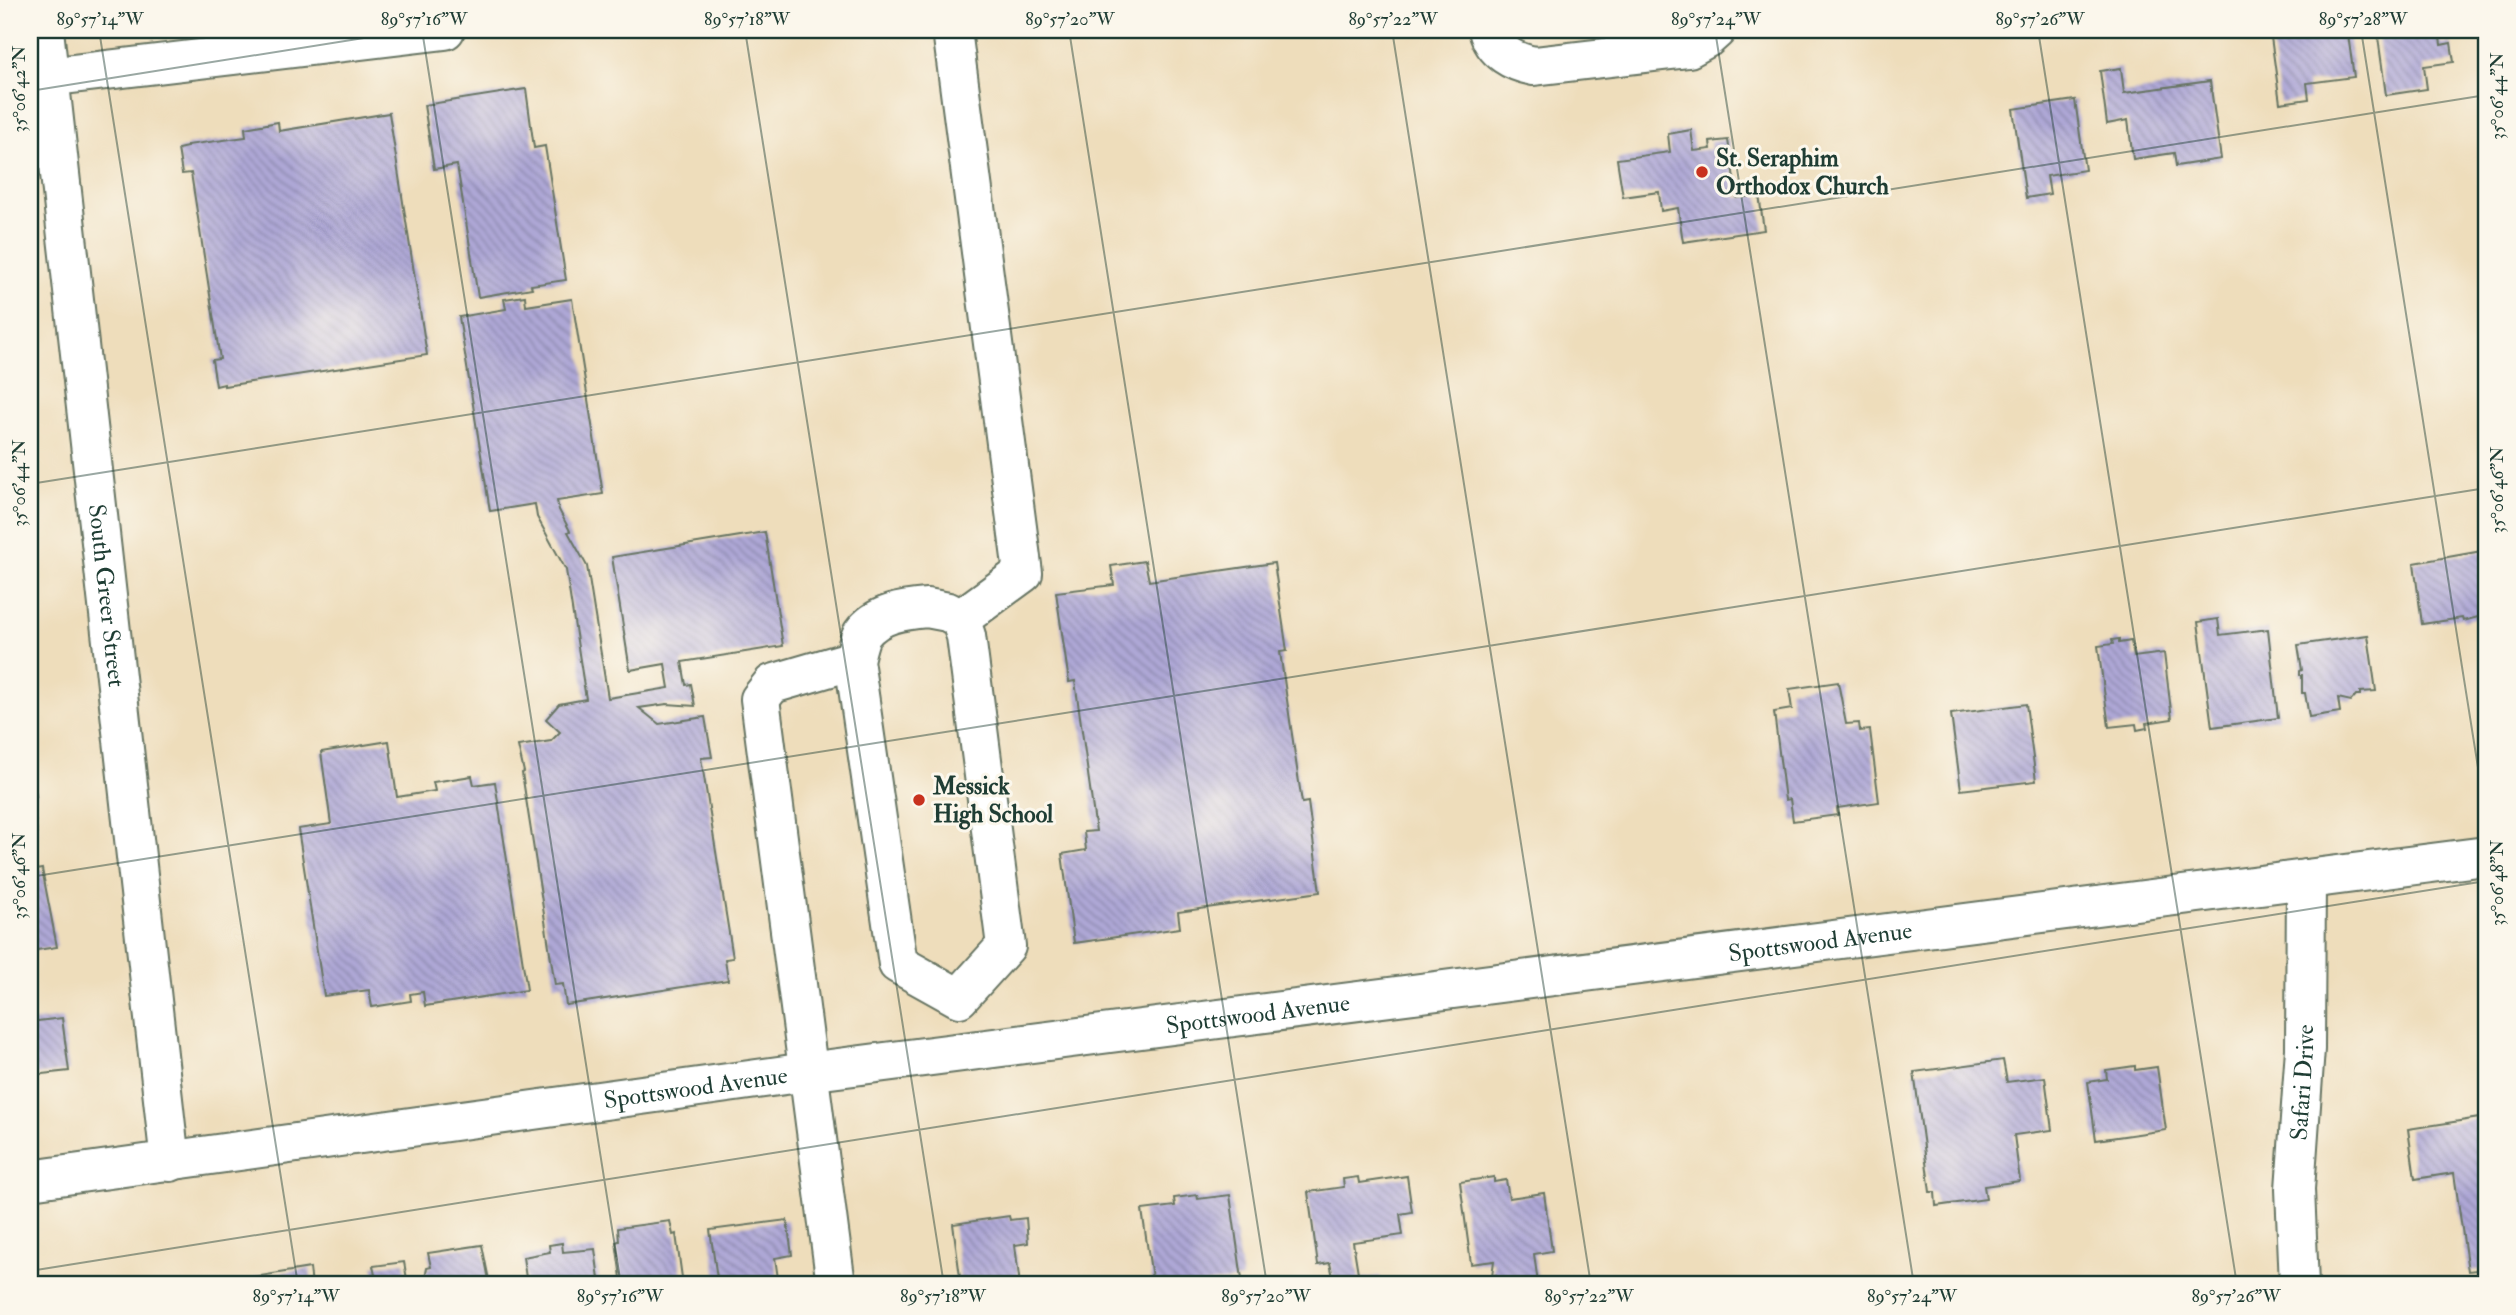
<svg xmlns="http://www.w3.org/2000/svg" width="2516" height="1315" viewBox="0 0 2516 1315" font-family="'IM FELL Double Pica',serif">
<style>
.building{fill:url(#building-back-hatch)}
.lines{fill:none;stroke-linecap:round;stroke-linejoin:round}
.minor-casing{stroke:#677563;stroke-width:42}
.minor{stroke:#fff;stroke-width:38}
.ticks{fill:none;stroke:#1f3d34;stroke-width:2;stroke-opacity:0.45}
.poi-dot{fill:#c8321e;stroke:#fbf7ec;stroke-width:2.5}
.labels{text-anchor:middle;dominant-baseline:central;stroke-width:6;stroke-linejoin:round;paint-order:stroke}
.poi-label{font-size:24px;font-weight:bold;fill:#1f3d34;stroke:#fbf7ec;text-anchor:start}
.street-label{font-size:24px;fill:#1f3d34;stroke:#fbf7ec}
.neatline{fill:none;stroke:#1f3d34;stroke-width:2.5}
.ticks-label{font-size:18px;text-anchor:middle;fill:#1f3d34}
</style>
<defs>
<pattern id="building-back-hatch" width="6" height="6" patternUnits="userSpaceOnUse" patternTransform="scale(1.75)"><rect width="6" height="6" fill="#aea7d6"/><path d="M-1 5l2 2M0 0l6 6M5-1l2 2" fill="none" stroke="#8d89ae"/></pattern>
</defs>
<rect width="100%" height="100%" fill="#fbf7ec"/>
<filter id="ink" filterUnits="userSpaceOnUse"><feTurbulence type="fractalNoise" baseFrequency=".0143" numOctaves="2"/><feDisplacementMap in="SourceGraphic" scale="14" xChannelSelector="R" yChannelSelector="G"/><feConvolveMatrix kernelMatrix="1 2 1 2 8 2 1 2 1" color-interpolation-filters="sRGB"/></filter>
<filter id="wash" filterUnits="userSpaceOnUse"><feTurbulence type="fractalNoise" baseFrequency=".00686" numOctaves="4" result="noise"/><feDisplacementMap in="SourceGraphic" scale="28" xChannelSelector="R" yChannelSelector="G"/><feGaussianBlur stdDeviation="1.57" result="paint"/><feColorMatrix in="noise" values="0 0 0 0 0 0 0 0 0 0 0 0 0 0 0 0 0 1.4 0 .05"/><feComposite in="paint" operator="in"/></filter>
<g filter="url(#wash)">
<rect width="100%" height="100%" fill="#edb"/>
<g id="blocks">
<g class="building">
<path d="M2270,30h69v7l9,-2 6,42 -47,6 2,16 -29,4z"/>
<path d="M2377,30h62l2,15 10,-2 3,19 -30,4 3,23 -41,6z"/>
<path d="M2481,30h5v27h-1z"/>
<path d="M2121,68l3,25 86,-12 11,78 -45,7 -2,-13 -41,6 -5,-39 -21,4 -7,-53z"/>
<path d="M526,89l8,59 11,-2 21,134 -35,5 1,3 -54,9 -21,-132 -23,4 -10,-64z"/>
<path d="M2075,100l10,70 -38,6 3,18 -24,4 -13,-89z"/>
<path d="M389,113l38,242 -203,31v-2l-8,2 -4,-26 8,-1 -29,-186 -9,1 -4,-25 9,-2v-2l59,-8 -1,-9 33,-6 1,9z"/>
<path d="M1691,130l3,21 17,-2 -1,-7 18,-2 9,58 22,-3 5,35 -81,12 -5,-34 -17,3 -2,-19 -36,5 -6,-38 53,-7 -2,-18z"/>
<path d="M525,296l1,10 46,-7 31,195 -46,7 2,9 11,21 -2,1 19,34 21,132 61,-10 -4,-24 -35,6 -18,-113 153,-25 18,114 -101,16 4,23 5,-1 4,22 -28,-2 -28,4 20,16 46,-7 7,40 -11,1 32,200 -8,1 3,21 -162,25 -3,-21 -8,1 -33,-212 2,-1 -6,-26 33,-5 9,-9 -14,-13 13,-15 27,-5 -20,-129 -29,-53 -2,-13 -45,7 -31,-194 47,-8 -2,-10z"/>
<path d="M2482,551l4,24v40l-23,6 -1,-3 -40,6 -8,-61z"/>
<path d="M1145,561l4,20 125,-18 13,88 -7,1 22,151 6,-1 12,90 -142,20 2,16 -106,15 -12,-89 24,-4 -2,-18 12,-1 -21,-150 -6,1 -13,-90 58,-7 -3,-19z"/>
<path d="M2218,619l2,16 48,-6 10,89 -66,9 -14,-105z"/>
<path d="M2368,635l8,56 -16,1v3h-4l-5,6 -13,-3 2,14 -31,5 -4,-24h-3v-18h-2v-4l2,-1 -4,-25z"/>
<path d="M2119,639v4l12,-2 3,16 30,-4 8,66 -26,4 1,5 -10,2 -1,-6 -27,3 -11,-81 15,-2 -1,-4z"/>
<path d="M1838,682l8,42 13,-1 1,8 10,-1 9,72 -42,6 1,7 -45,6 -3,-22 -5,1 -11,-88 18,-3 -3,-20z"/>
<path d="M2026,704l10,77 -75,9 -10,-76z"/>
<path d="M389,741l8,56 38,-6 -2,-9 39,-6 2,9 21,-3 32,208 -102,16 -2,-14 -13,2 1,7 -39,6 -3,-17 -45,6 -26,-167 33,-5 -10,-72z"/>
<path d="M30,764l6,32h-4l5,38 -7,1z"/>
<path d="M42,869l15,78 -27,4v-80z"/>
<path d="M62,1018l7,53 -36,4 -1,-4h-2v-49z"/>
<path d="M2003,1060l4,22 38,-5 7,53 -38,5 6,46 -36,5 2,13 -50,7 -1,-14h-5l-16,-120z"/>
<path d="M2135,1066v4l22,-3 9,63 -70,10 -8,-58 19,-3 -1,-9z"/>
<path d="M2486,1117v152l-18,2 -14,-98 -39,6 -7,-50z"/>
<path d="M1407,1176l5,36 -12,2 3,21 -50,7 6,37 21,-3 1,9h-50l-2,-7 4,-1 -3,-14 -12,2 -10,-73 36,-5 -1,-8 15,-2 1,6z"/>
<path d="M1494,1177v5l12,-2 3,18 35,-5 8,58 -18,3 4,29 -41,2 -1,-10 -4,1 2,-15 -23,3 -11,-82z"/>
<path d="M1197,1195l1,4 32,-4 12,84 -46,6h-43l-11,-75 33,-4 -1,-8z"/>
<path d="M1009,1216l1,4 16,-2 2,25 -13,2 5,40h-71l-1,-6 12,-2 -7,-53z"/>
<path d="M787,1220l5,35 -17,3 4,27h-61l-8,-55z"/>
<path d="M670,1221l3,14 3,-1 7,51h-61l-6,-43 3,-1 -1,-13z"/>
<path d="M562,1243l1,9 32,-3 4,30 -17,2 1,4h-56l-4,-28 27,-5 -1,-7z"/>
<path d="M482,1245l8,40h-61l-3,-12 1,-5 4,-1 -3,-14z"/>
<path d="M404,1262l4,23h-78l-1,-3 46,-7 -2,-9z"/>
<path d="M310,1268l2,17h-57l-1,-8z"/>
</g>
</g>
</g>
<g filter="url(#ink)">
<use href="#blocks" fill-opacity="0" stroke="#677563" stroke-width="2"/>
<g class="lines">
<g class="minor-casing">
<g id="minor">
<path id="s1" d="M44,30l126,1132"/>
<path d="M952,30l71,543 -63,46"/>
<path d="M1488,30c6,22 25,32 46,36l155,-18 18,-10 9,-8"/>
<path d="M30,79l415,-49"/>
<path d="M927,608l21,4 12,7 6,17 40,310 -47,52 -61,-34 -44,-304c2,-7 4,-19 8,-26 15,-21 42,-24 65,-26z"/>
<path id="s2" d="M30,1180l777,-108 1679,-216"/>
<path d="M836,1285l-76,-586 12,-15 82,-24"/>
<path id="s3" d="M2299,1285l-4,-96 10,-140 1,-170"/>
</g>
</g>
<use href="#minor" class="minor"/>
</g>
</g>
<path class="ticks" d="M99,30l199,1255M422,30l199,1255M745,30l199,1255M1069,30l198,1255M1392,30l199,1255M1715,30l199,1255M2038,30l199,1255M2361,30l125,788M30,91l384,-61M30,484l2456,-389M30,877l2456,-389M30,1271l2456,-390M2420,1285l66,-10"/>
<g class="poi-dot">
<circle cx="1702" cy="172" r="7"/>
<circle cx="919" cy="800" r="7"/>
</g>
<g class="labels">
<g class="poi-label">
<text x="1716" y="158">St. Seraphim<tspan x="1716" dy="28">Orthodox Church</tspan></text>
<text x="933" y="786">Messick<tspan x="933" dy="28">High School</tspan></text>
</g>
<g class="street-label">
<text stroke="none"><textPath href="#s1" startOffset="569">South Greer Street</textPath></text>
<text stroke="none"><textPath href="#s2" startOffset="1806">Spottswood Avenue</textPath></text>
<text stroke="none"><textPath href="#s2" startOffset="1239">Spottswood Avenue</textPath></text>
<text stroke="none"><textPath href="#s3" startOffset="203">Safari Drive</textPath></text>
<text stroke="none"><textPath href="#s2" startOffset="672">Spottswood Avenue</textPath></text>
</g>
</g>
<rect width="2516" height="1315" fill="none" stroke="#fbf7ec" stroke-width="77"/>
<rect x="38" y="38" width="2440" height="1238" class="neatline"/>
<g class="ticks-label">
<text x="100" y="25">89°57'14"W</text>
<text x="424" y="25">89°57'16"W</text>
<text x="747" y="25">89°57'18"W</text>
<text x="1070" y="25">89°57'20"W</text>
<text x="1393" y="25">89°57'22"W</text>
<text x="1716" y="25">89°57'24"W</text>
<text x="2040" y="25">89°57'26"W</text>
<text x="2363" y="25">89°57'28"W</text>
<text transform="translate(19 89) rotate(-90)" y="6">35°06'42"N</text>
<text transform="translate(2497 96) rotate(-90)" y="6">35°06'44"N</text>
<text transform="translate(19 483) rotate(-90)" y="6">35°06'44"N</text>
<text transform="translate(2497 490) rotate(-90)" y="6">35°06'46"N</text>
<text transform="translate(19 876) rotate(-90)" y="6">35°06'46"N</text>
<text transform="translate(2497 883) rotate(-90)" y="6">35°06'48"N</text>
<text x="296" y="1302">89°57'14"W</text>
<text x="620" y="1302">89°57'16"W</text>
<text x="943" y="1302">89°57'18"W</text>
<text x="1266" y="1302">89°57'20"W</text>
<text x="1589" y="1302">89°57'22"W</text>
<text x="1912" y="1302">89°57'24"W</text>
<text x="2236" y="1302">89°57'26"W</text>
</g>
</svg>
